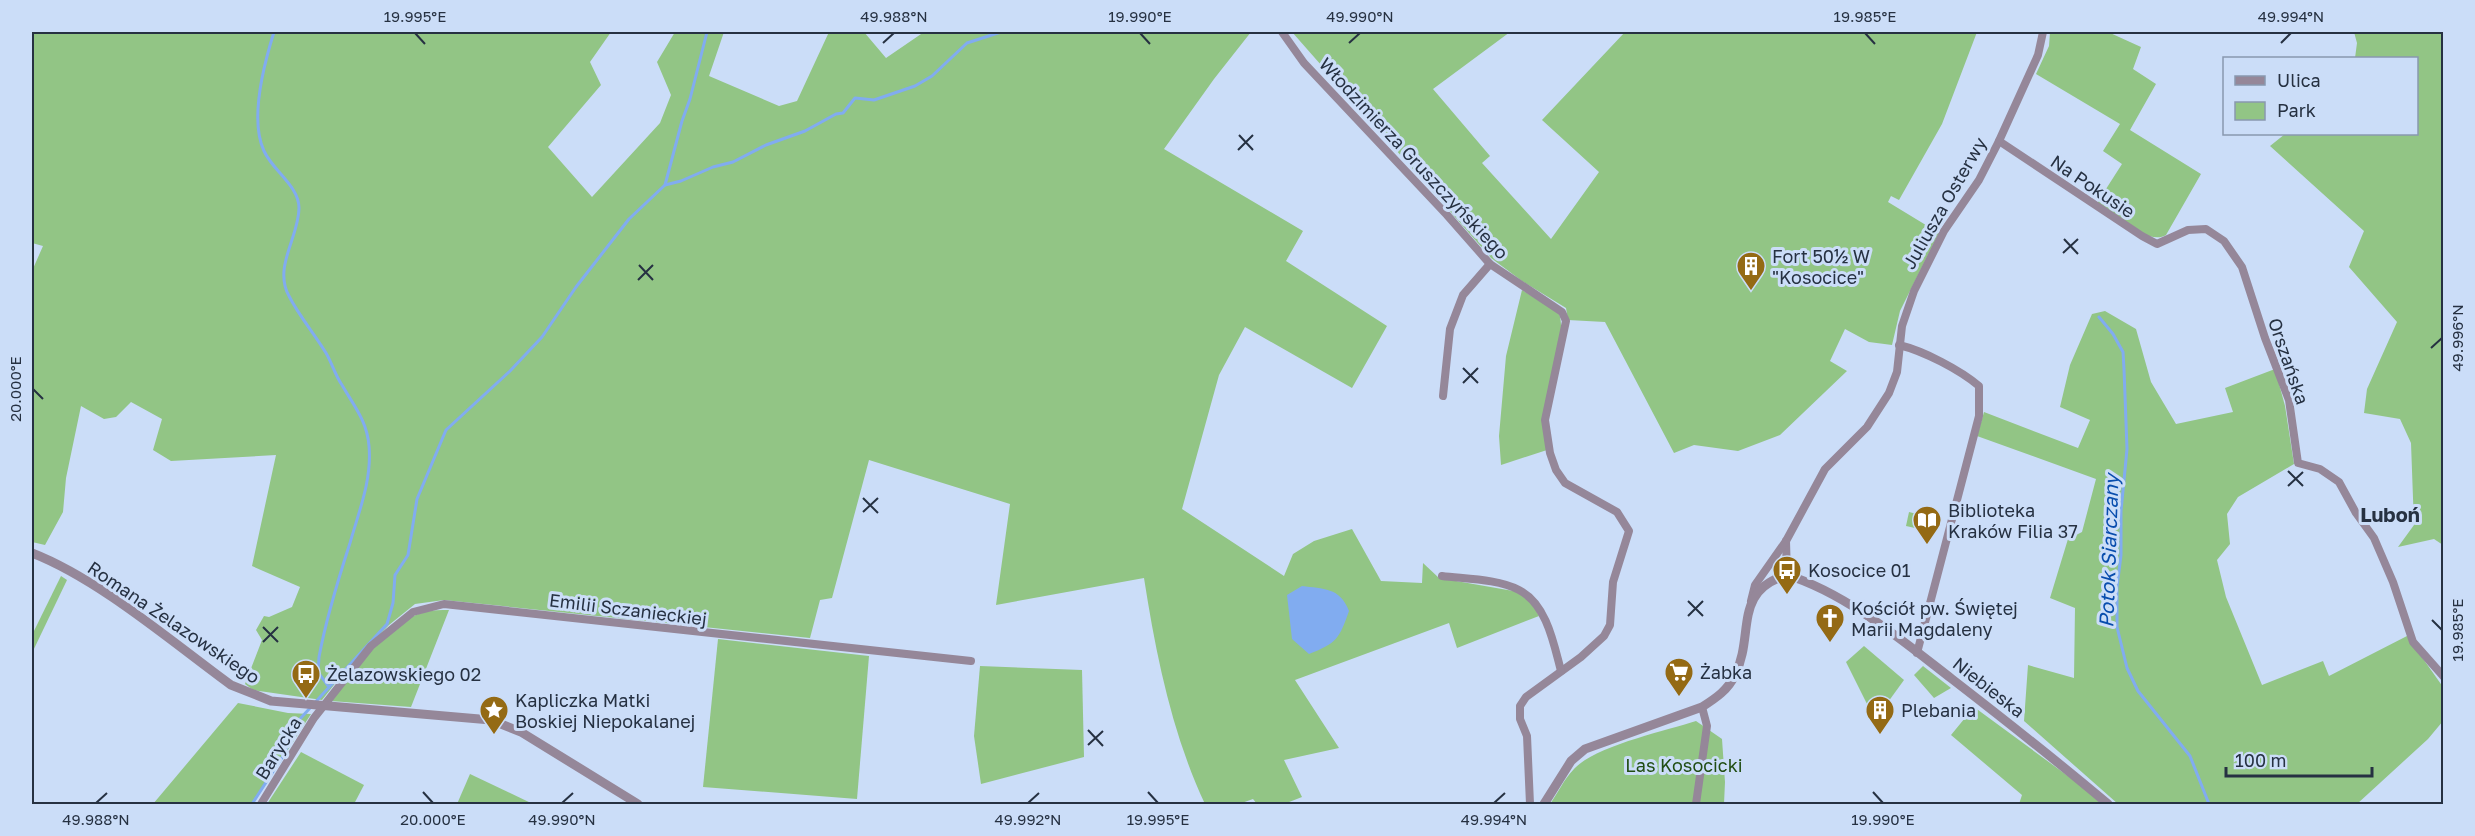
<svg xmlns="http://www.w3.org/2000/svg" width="2475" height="836" viewBox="0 0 2475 836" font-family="'Golos Text',sans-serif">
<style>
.green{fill:#92c585}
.water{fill:#81acf0}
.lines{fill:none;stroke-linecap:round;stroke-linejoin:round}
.stream{stroke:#81acf0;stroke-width:3}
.minor{stroke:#958799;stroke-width:8}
.tertiary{stroke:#958799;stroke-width:9}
.ticks{fill:none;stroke:#263142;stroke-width:2}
.labels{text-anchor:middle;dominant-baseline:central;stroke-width:6;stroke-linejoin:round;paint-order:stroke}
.street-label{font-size:18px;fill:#263142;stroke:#cbddf8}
.poi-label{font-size:18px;fill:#263142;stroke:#cbddf8;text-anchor:start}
.park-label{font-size:18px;fill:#204d12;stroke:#cbddf8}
.neighbourhood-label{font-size:20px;font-weight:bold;fill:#263142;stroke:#cbddf8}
.water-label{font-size:20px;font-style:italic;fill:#084dad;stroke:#cbddf8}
.neatline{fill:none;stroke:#263142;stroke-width:2}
.ticks-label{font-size:15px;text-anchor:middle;fill:#263142}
</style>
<rect width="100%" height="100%" fill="#cbddf8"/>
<g class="green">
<path d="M32,32h579l-21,30 11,23 -53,62 44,50 68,-74 11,-28 -14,-33 18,-30h49l-15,44 70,30 18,-5 32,-69h35l22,26 38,-26h327l-37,47 -50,70 139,82 -17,30 101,65 -35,62 -107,-61 -26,48 -37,134 102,67 9,-22 21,-13 38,-12 29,52 41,2 1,-20 16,15 80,14 14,13 6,11 -82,32 -8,-25 -154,57 44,68 -55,12 18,37 -18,7h-27l-4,-5 -14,5h-34c-33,-70 -49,-149 -61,-226l-148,27 14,-101 -141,-44 -37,138 -12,2 -10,38 -366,-38 -29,4 -26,21 -40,41 -27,34 -69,-10 -8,-6 17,-44 -6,-10 8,-14 5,1 23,-10 8,-20 -48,-21 24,-111 -105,6 -18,-11 9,-31 -31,-17 -15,15 -12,2 -23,-13 -15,72 -3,34 -18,33 -13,-3v-271l11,-25 -11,-3z"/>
<path d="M1292,32h218l-77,57 57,67 -8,7 69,76 48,-67 -57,-52 83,-88h352l-35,92 -43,76 -8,-4 -3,6 51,31 -39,78 -8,34 -23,-3 -24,-13 -15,32 17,10 -67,64 -42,16 -44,-6 -20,8 -69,-131 -37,-2 -2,-12 -44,-27 -31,-23z"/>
<path d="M2050,32h58l33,15 -8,22 23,15 -26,46 71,44 -35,61c-18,11 -53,-21 -69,-32l25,-39 -19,-13 17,-27 -84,-50 13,-28z"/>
<path d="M2354,32h89v513l-9,-6 -36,8 16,-22 -3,-82 -11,-24 -36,-6 3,-24 30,-67 -48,-55 15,-36 -94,-85 15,-12h131v-76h-61l2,-15z"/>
<path d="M1522,290l37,23c5,17 0,32 -4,50 -7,29 -15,58 -8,87l-46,15 -2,-29 7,-80z"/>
<path d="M2105,311l31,18 15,53 25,42 57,-12 -8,-24 50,-19 10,37 9,58 -56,33 -11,17 3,30 -13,16 9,37 36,88 61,-24 6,15 78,-40 36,51v34l-15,18 -71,65h-239l-94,-83 4,-56 46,13 1,-70 -25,-10 18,-59 14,-7 14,-53 -119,-43 7,-24 94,36 12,-28 -30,-13 10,-42 22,-51z"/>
<path d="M1909,512l27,7 -3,13 -27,-6z"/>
<path d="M61,576l6,4 -35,73v-18z"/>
<path d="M449,610l-38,97 -80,-6c24,-31 55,-80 94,-89 8,-2 16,-2 24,-2z"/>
<path d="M718,639l151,17 -12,143 -154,-12z"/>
<path d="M1864,646l40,34 -29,40 -29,-58z"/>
<path d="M980,666l102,4 2,87 -103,27 -7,-48z"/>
<path d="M1923,666l28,22 -17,10 -20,-23z"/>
<path d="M238,703l50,10 23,1 -58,90h-100z"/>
<path d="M1974,707l102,75 26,22h-83l3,-9 -71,-60z"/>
<path d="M1696,721l26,18 3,43 -1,22h-174c8,-11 14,-25 24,-35 21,-23 91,-38 122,-48z"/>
<path d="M301,752l63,33 -10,19h-87z"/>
<path d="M470,774l63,30h-76z"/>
</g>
<path class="water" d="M1302,586c21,3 38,1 47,25 -10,28 -12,32 -40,43l-17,-15 -5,-44z"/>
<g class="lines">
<g class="stream">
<path d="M274,32c-10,32 -25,87 -10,119 9,20 35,35 35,57 0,29 -26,59 -10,88 10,20 25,37 37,57 6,10 9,22 16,32 12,21 25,36 27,61 3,34 -10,65 -19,97 -12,37 -24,76 -31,114l-1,15 10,14"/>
<path d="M665,185l17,-64 8,-22 17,-67"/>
<path d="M2099,317l14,17 10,18 1,17 3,80 -6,62v44l-4,32v40l10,41 11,23 52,65 19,48"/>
<path d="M252,804l31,-48 16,-36 88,-96 6,-21 2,-28 13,-20 9,-56 29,-69 64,-59 32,-34 34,-50 53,-68 36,-34 16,-4 32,-14 20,-5 33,-17 39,-14 31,-17 7,-1 12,-15 19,2 41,-14 17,-10 35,-33 34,-11"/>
</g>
<g class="minor">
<path d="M1282,32l22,31 143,152 43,49 72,48 4,9 -21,99 5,33 6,17 9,13 52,29 12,19 -16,51 -3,43 -6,11 -23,21 -55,40 -6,9v13l7,17 3,68"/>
<path d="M1999,141l143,95 15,8 31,-14 18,-1 18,12 18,26 23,71 24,62 9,63 22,6 19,13 17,31 18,25 19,44 20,60 31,35"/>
<path d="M1899,345c25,6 61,25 80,41v30l-62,237"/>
<path d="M1443,396l7,-67 13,-34 27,-31"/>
<path d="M1786,541l1,34"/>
<path d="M1442,576c24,3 56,3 77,14 28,14 35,55 42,81"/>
<path d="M1751,601l4,-16 31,-44 39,-72 42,-42 22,-34 8,-21 5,-46 12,-35 30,-60 35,-51 20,-39 39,-86 5,-23"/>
<path d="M261,804l53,-86 57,-72 42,-34 31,-8 527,57"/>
<path d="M1696,804l11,-78 -5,-19"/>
</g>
<g class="tertiary">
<path d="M32,553c67,26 140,89 199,132l40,16 220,19 30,12 117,72"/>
<path d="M1544,804l27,-43 14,-12 117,-42c14,-9 26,-17 33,-32 20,-40 -3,-84 52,-100 59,18 117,67 165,104 53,41 105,82 156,125"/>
</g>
</g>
<path class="ticks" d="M415,33l10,11M1140,33l10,11M1865,33l10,11M883,43l11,-10M1349,43l11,-10M2281,43l10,-10M1239,135l14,15M1238,150l15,-15M2064,239l14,15M2063,253l15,-14M639,265l14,15M638,280l15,-15M2431,348l11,-10M1463,368l15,15M1463,383l15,-15M33,389l10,10M2288,471l15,15M2288,486l15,-14M863,498l15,15M863,512l15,-14M1688,601l15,15M1688,616l15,-15M2432,620l10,10M263,627l15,15M263,642l15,-15M1088,730l15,16M1088,745l15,-14M423,792l10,11M1148,792l10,11M1873,792l10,11M96,803l11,-10M562,803l11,-10M1028,803l11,-10M1494,803l11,-10"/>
<defs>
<g id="building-pin" transform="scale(1.5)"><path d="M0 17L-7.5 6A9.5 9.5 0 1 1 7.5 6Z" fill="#946a14" stroke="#cbddf8"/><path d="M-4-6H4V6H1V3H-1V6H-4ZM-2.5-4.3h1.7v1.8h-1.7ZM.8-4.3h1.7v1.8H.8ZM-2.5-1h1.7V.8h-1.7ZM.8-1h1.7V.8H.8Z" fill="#fff"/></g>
<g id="library-pin" transform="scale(1.5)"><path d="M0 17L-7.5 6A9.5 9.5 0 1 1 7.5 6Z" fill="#946a14" stroke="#cbddf8"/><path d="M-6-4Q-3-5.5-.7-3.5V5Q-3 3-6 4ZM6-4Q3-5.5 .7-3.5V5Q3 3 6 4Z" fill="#fff"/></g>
<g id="bus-pin" transform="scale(1.5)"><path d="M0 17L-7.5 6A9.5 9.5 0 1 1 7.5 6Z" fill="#946a14" stroke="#cbddf8"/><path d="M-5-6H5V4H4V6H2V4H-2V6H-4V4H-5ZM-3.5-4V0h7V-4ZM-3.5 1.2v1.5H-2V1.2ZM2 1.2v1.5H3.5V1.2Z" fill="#fff"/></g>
<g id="church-pin" transform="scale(1.5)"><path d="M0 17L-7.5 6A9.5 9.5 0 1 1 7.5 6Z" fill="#946a14" stroke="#cbddf8"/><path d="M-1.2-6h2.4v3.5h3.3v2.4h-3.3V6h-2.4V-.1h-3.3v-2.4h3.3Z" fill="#fff"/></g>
<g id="supermarket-pin" transform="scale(1.5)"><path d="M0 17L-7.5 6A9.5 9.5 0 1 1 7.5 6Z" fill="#946a14" stroke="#cbddf8"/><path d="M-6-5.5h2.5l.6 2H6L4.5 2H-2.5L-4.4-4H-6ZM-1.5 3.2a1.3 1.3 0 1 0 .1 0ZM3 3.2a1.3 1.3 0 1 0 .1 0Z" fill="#fff"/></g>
<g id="sight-pin" transform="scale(1.5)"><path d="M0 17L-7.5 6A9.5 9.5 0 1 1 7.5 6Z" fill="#946a14" stroke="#cbddf8"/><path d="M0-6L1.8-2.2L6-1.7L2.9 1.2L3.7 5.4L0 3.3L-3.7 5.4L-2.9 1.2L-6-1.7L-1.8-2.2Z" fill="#fff"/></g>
</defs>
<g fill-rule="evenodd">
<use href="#building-pin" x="1751" y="266"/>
<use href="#library-pin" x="1927" y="520"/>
<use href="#bus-pin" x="1787" y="570"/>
<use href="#church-pin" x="1830" y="618"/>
<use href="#supermarket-pin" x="1679" y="672"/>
<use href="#bus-pin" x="306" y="674"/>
<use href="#sight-pin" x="494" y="710"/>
<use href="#building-pin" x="1880" y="710"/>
</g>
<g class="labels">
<g class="street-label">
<text transform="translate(1414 158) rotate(47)">Włodzimierza Gruszczyńskiego</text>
<text transform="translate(2093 186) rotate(34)">Na Pokusie</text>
<text transform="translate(1944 203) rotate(-60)">Juliusza Osterwy</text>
<text transform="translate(2289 361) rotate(71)">Orszańska</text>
<text transform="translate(628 609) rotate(7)">Emilii Sczanieckiej</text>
<text transform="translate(174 622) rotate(34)">Romana Żelazowskiego</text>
<text transform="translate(1989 687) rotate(38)">Niebieska</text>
<text transform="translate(278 748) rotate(-58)">Barycka</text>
</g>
<g class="poi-label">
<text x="1772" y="256">Fort 50½ W<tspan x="1772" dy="21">"Kosocice"</tspan></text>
<text x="1948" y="510">Biblioteka<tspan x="1948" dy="21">Kraków Filia 37</tspan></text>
<text x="1808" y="570">Kosocice 01</text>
<text x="1851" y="608">Kościół pw. Świętej<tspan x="1851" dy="21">Marii Magdaleny</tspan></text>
<text x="1700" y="672">Żabka</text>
<text x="327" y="674">Żelazowskiego 02</text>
<text x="515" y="700">Kapliczka Matki<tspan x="515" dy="21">Boskiej Niepokalanej</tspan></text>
<text x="1901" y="710">Plebania</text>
</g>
<g class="park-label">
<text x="1684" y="765">Las Kosocicki</text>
</g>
<g class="neighbourhood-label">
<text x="2390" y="514">Luboń</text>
</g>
<g class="water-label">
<text transform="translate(2108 551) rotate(-88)">Potok Siarczany</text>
</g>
</g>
<rect width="2475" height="836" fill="none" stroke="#cbddf8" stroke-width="66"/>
<rect x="2223" y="57" width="195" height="78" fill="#cbddf8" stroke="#8998af" stroke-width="1.5"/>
<rect x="2235" y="76" width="30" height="9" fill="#958799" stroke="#8998af" stroke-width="1.5"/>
<text x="2277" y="87" font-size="18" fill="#263142">Ulica</text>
<rect x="2235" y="102" width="30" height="18" fill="#92c585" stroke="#8998af" stroke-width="1.5"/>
<text x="2277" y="117" font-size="18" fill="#263142">Park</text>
<path d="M2226 767v9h146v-9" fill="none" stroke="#263142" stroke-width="3"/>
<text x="2235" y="767" font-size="18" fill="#263142" stroke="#cbddf8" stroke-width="4.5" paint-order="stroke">100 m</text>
<rect x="33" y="33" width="2409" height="770" class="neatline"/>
<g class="ticks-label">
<text x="415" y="22">19.995°E</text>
<text x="894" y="22">49.988°N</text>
<text x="1140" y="22">19.990°E</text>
<text x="1360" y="22">49.990°N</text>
<text x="1865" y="22">19.985°E</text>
<text x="2291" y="22">49.994°N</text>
<text transform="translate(2458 338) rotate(-90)" y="5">49.996°N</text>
<text transform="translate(16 389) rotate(-90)" y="5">20.000°E</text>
<text transform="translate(2458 630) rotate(-90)" y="5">19.985°E</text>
<text x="96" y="825">49.988°N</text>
<text x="433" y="825">20.000°E</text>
<text x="562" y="825">49.990°N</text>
<text x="1028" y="825">49.992°N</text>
<text x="1158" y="825">19.995°E</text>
<text x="1494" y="825">49.994°N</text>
<text x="1883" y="825">19.990°E</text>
</g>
</svg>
